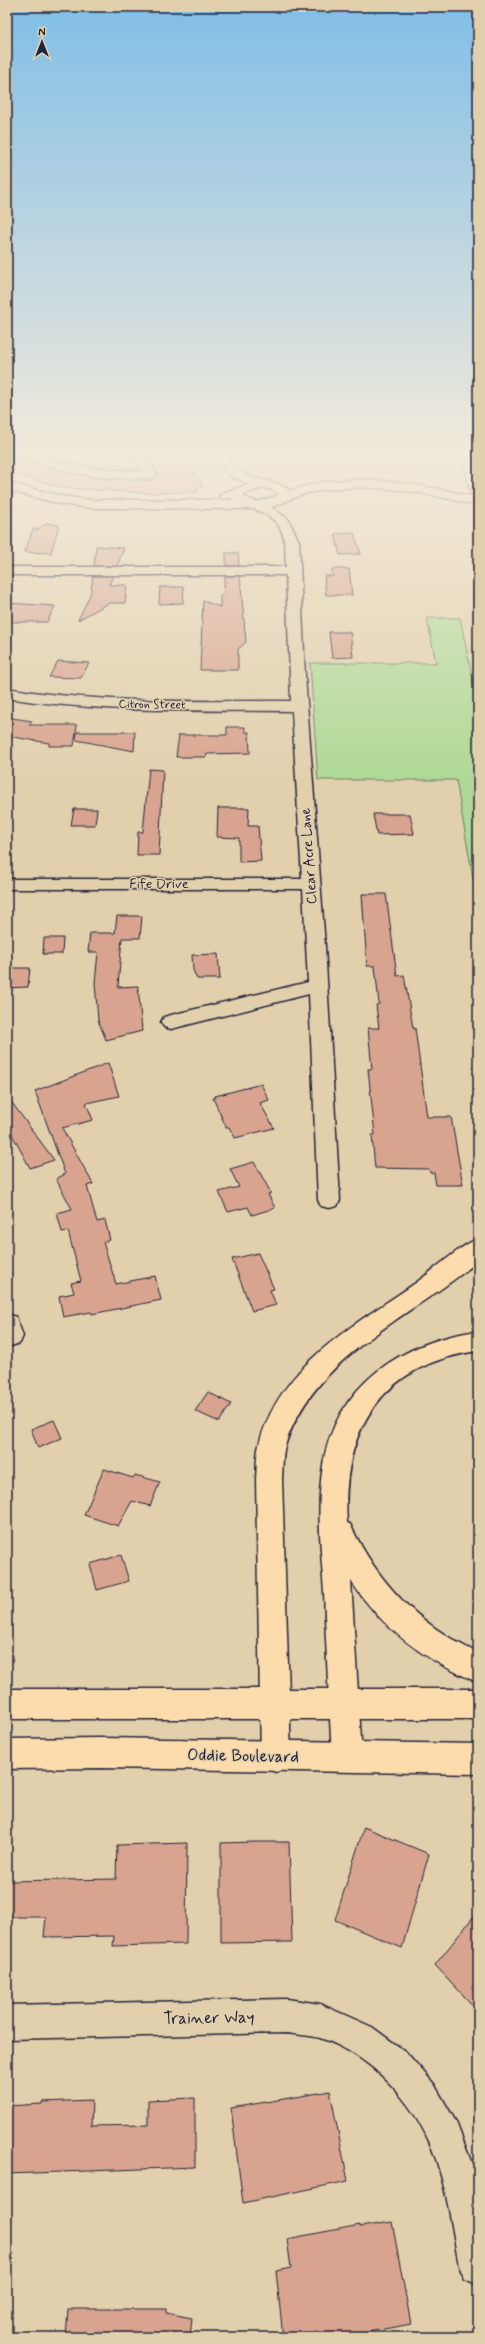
<svg xmlns="http://www.w3.org/2000/svg" width="485" height="2344" viewBox="0 0 485 2344" font-family="Mynerve,sans-serif">
<style>
.built{fill:#dfc3a4}
.green{fill:#afd996;stroke:#687e68}
.building{fill:#d9a48f;stroke:#22223b}
.lines{fill:none;stroke-linecap:round;stroke-linejoin:round}
.minor-casing{stroke:#22223b;stroke-width:3}
.major-casing{stroke:#22223b;stroke-width:3}
.highway-casing{stroke:#22223b;stroke-width:3}
.minor{fill:#e2d0ad;fill-rule:evenodd}
.major{fill:#fcdcac;fill-rule:evenodd}
.highway{fill:#fcdcac;fill-rule:evenodd}
.labels{text-anchor:middle;dominant-baseline:central;stroke-width:3;stroke-linejoin:round;paint-order:stroke}
.far-street-label{font-size:12px;fill:#22223b;stroke:#e2d0ad}
.street-label{font-size:14px;fill:#22223b;stroke:#e2d0ad}
.near-street-label{font-size:17px;fill:#22223b;stroke:#e2d0ad}
</style>
<rect width="100%" height="100%" fill="#e2d0ad"/>
<filter id="ink" filterUnits="userSpaceOnUse"><feTurbulence type="fractalNoise" baseFrequency=".025" numOctaves="2"/><feDisplacementMap in="SourceGraphic" scale="8" xChannelSelector="R" yChannelSelector="G"/><feConvolveMatrix kernelMatrix="1 2 1 2 8 2 1 2 1" color-interpolation-filters="sRGB"/></filter>
<g filter="url(#ink)">
<path class="built" d="M244,452h157l28,25 -153,6 -9,-3 -8,-8z"/>
<path class="green" d="M427,618h33l18,87v185h-3l-19,-110h-138l-8,-117h126z"/>
<g class="building">
<path d="M7,452l58,20 39,7 47,1 7,-6 -12,-22h33l24,34 -6,1 1,5 -49,1 -86,-5 -56,-17 16,-8 -16,-4z"/>
<path d="M31,452h100l9,17 -53,-3z"/>
<path d="M47,523l12,2 -8,28 -26,-1 8,-23 4,1z"/>
<path d="M354,533l7,21 -21,1 -5,-21z"/>
<path d="M96,546l28,2 -7,18h-23z"/>
<path d="M226,553h12l1,13h-13z"/>
<path d="M332,569h17l3,26h-26l-2,-19h9z"/>
<path d="M93,576h20l-4,9h18l-2,18h-16l-31,17 12,-25z"/>
<path d="M225,576h15l6,66 -8,7v21h-38l3,-69 17,6v-12h3z"/>
<path d="M160,587h24l-1,16 -24,1z"/>
<path d="M7,603l48,3 -8,16h-40z"/>
<path d="M329,632h21l3,25 -21,1z"/>
<path d="M58,661l31,2 -8,15 -32,-1z"/>
<path d="M12,718l20,3 -3,4h48l-3,21h-25v-3l-42,-7v-10z"/>
<path d="M227,727h18v5h4l1,21 -43,1 -1,3h-30l3,-22h48z"/>
<path d="M77,732h58l-1,19 -58,-11z"/>
<path d="M149,769l14,1 -4,85h-22l1,-23h5z"/>
<path d="M218,808h31l-1,18h10l3,35 -22,1v-24l-22,-1z"/>
<path d="M74,809h23l-2,16h-24z"/>
<path d="M373,814h37l4,20 -37,1z"/>
<path d="M362,894h24l11,82 7,-1 9,53h2l12,89h24l12,68h-27l-2,-12h-4l-1,-4 -54,-1 -3,-33h3l-7,-66h4l-4,-41h11l-3,-23 3,-1 -4,-38h-8z"/>
<path d="M117,916h25l-2,22h-18l-4,49 20,-1 4,45 -36,9 -8,-20 -3,-37 3,-31h-10l2,-19h25z"/>
<path d="M44,938h19l-1,16h-19z"/>
<path d="M218,954l2,25h-23l-4,-9 -1,-15z"/>
<path d="M7,968h23l-2,19 -21,1z"/>
<path d="M108,1063l11,33 -33,7 7,17 -31,8 31,56 -6,2 10,36 8,-2 5,20 -7,2 13,42 39,-8 6,24 -69,14 -1,-2 -28,5 -4,-21 15,-3 -3,-10 10,-2 -13,-50 -6,1 -5,-19 15,-4 -16,-30 9,-5 -30,-83z"/>
<path d="M261,1084l8,16 -9,3 14,25 -39,10 -6,-11h-3l-13,-29h3l-1,-2z"/>
<path d="M7,1096l47,64 -24,8 -23,-43z"/>
<path d="M254,1162l17,31 -3,1 7,14 -23,7 -4,-8 -20,5 -9,-20 20,-5 -9,-18z"/>
<path d="M258,1253l16,36 -4,1 6,15 -24,6 -20,-52z"/>
<path d="M208,1392l23,12 -12,18 -24,-11z"/>
<path d="M54,1420l8,18 -24,10 -7,-19z"/>
<path d="M104,1469l29,9 2,-3 25,7 -10,24 -18,-5 -14,25 -34,-11z"/>
<path d="M121,1555l8,26 -32,9 -7,-26z"/>
<path d="M364,1827l65,27 -27,94 -67,-28z"/>
<path d="M254,1842h35l3,100 -71,1v-100z"/>
<path d="M187,1843l-1,101 -73,2 1,-10 -70,1 2,-20h-39v-36l109,-2 1,-34z"/>
<path d="M478,1911v100l-43,-46z"/>
<path d="M330,2091l18,90 -105,22 -12,-95z"/>
<path d="M195,2098v69l-188,7v-68l35,-2v-2l50,-2 -1,26 57,-1v-25z"/>
<path d="M392,2222l19,102 -70,13h-58l-7,-66 15,-3 -4,-29 73,-14v2z"/>
<path d="M68,2309h98v4l26,5 -2,19h-124z"/>
</g>
<g class="lines">
<g class="minor-casing">
<g id="minor">
<path d="M11,452c25,0 35,7 58,12 24,5 48,7 74,7l-11,-19h12l13,23 -6,4 -47,-1 -39,-7z"/>
<path d="M213,452h12c4,6 8,14 13,18 15,12 38,8 52,21 56,-22 132,-7 188,7v8c-54,-14 -114,-26 -170,-13 -13,3 -24,10 -37,14l17,12 11,22 6,135 20,270 15,254 -3,6 -8,2 -8,-2 -3,-6 -9,-206 -138,35 -7,-2 -3,-5 3,-5 7,-2 137,-33 -5,-93h-296v-10h295l-10,-168c-96,-1 -190,2 -285,-13v-10c94,16 189,13 284,13l-5,-126h-279v-8h279c-1,-30 0,-46 -32,-58l-164,-1 -30,-4 -53,-14v-8l54,14 29,4h142v-2l-10,1 -2,-3 2,-3 27,-9 -19,-8zM264,488l10,2 4,4 -1,2 -20,6 -13,-5v-3z"/>
<path d="M7,1314l9,3 7,19 -3,7 -9,3 -4,-1z"/>
<path d="M287,1999l33,5 52,23 34,25 28,32 22,38 22,58v105l-13,-6 -6,-13c-7,-39 -12,-78 -26,-115 -18,-49 -63,-97 -113,-113 -11,-3 -22,-3 -33,-5l-280,6v-34z"/>
</g>
</g>
<g class="major-casing">
<g id="major">
<rect x="7" y="1689" width="471" height="30"/>
<path d="M101,1738l377,6v30l-377,-6 -94,1v-30z"/>
</g>
</g>
<g class="highway-casing">
<g id="highway">
<path d="M461,452h12l5,20v30l-6,-4z"/>
<path d="M478,1239v22c-68,57 -164,94 -193,185 -3,10 -2,22 -3,33l9,278 -4,11 -11,4 -11,-4 -4,-11 -5,-278c1,-10 0,-20 2,-30 19,-83 94,-122 159,-167 16,-11 45,-38 61,-43z"/>
<path d="M478,1331v20c-97,13 -137,79 -131,172l3,1c28,60 69,101 128,129v29c-53,-21 -96,-53 -127,-101l11,175 -4,11 -11,4 -11,-4 -4,-11c-3,-55 -6,-109 -8,-164 -3,-42 -8,-85 -1,-127 13,-80 79,-124 155,-134z"/>
</g>
</g>
<use href="#minor" class="minor"/>
<use href="#major" class="major"/>
<use href="#highway" class="highway"/>
</g>
</g>
<linearGradient id="sky" x2="0" y2="1"><stop stop-color="#80bee7"/><stop offset="0.58" stop-color="#f2eada"/><stop offset="1" stop-color="#f2eada" stop-opacity="0"/></linearGradient>
<rect width="485" height="781" fill="url(#sky)"/>
<g class="labels">
<g class="far-street-label">
<text transform="translate(152 705) rotate(1)">Citron Street</text>
</g>
<g class="street-label">
<text transform="translate(309 856) rotate(-94)">Clear Acre Lane</text>
<text x="159" y="884">Fife Drive</text>
</g>
<g class="near-street-label">
<text transform="translate(243 1756) rotate(1)">Oddie Boulevard</text>
<text transform="translate(209 2018) rotate(-1)">Trainer Way</text>
</g>
</g>
<rect width="485" height="2344" fill="none" stroke="#e2d0ad" stroke-width="24"/>
<rect x="12" y="12" width="461" height="2320" fill="none" stroke="#22223b" stroke-width="1.5" filter="url(#ink)"/>
<g transform="translate(42 42)" stroke="#e2d0ad" stroke-width="3" paint-order="stroke">
<path d="M0-3L7 15L0 10L-7 15Z" fill="#22223b"/>
<text y="-6" font-size="11" font-weight="bold" text-anchor="middle" fill="#22223b">N</text>
</g>
</svg>
